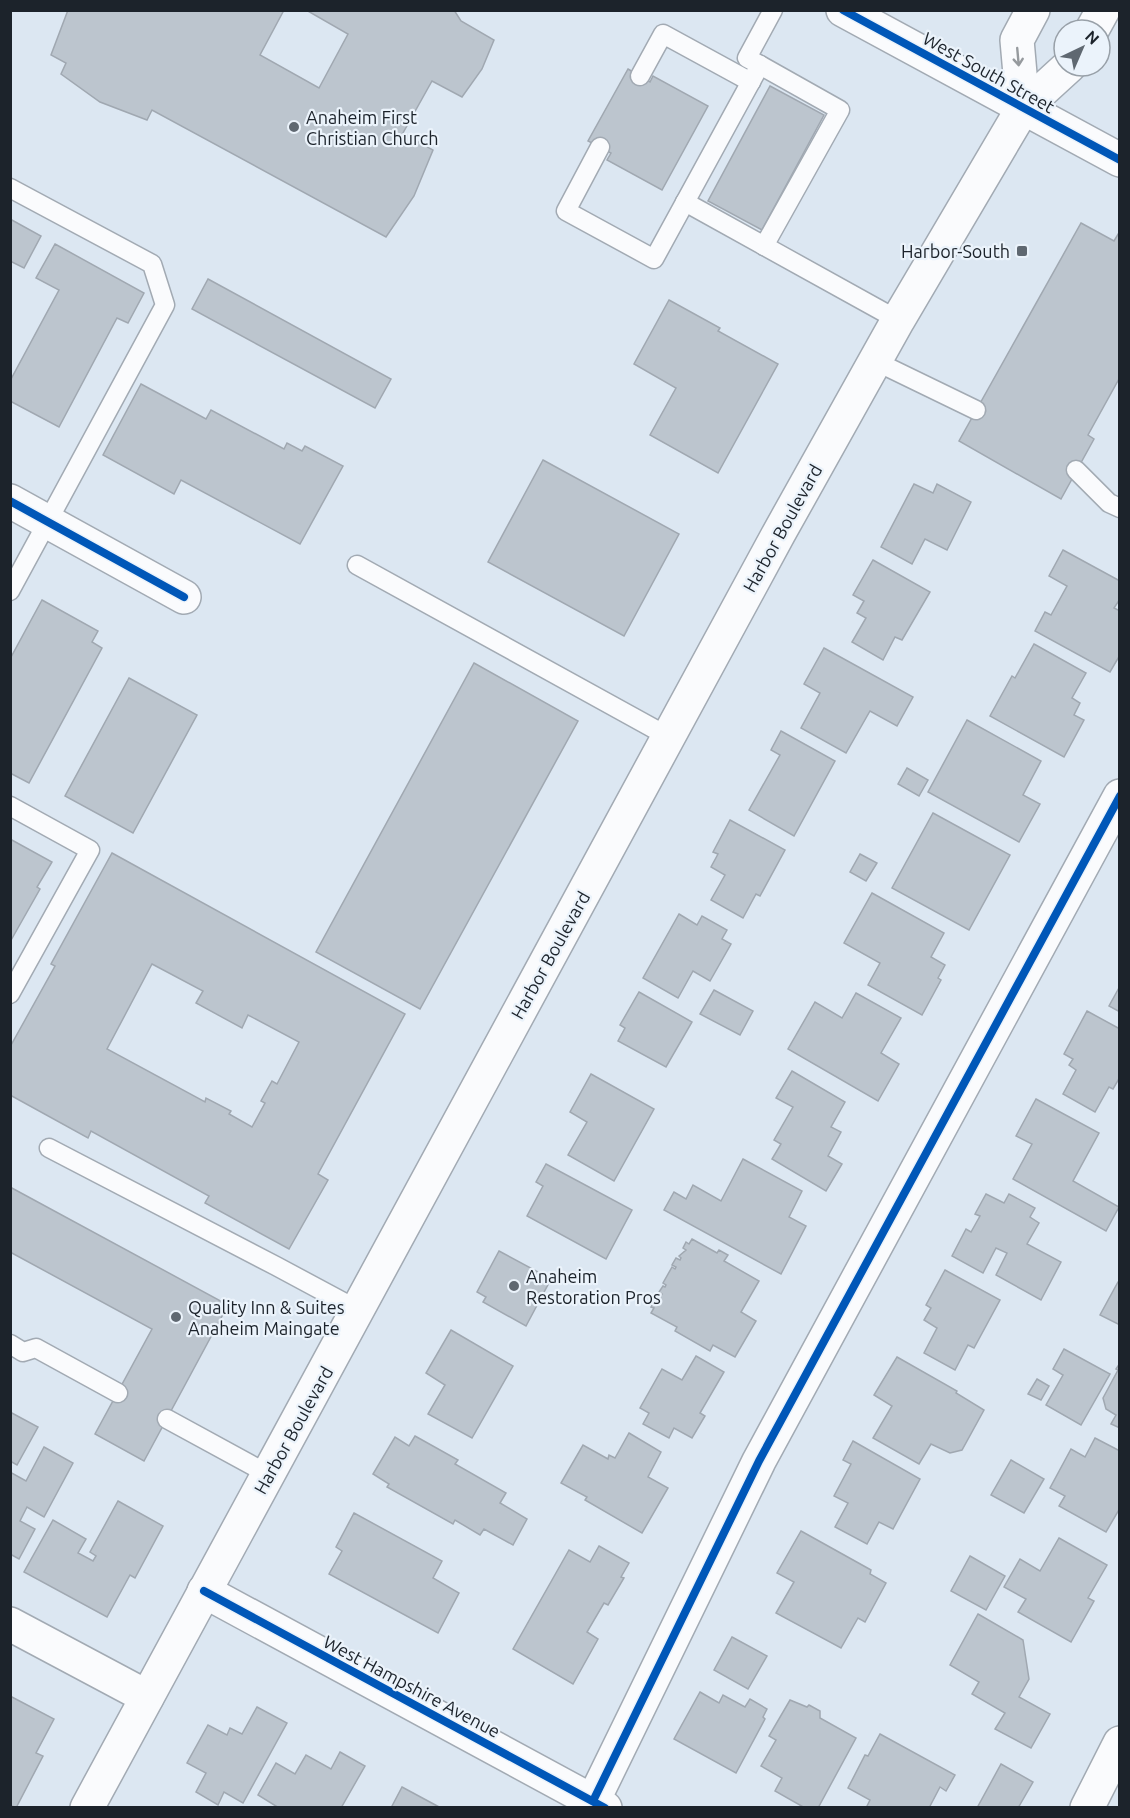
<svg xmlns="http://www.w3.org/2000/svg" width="1130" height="1818" viewBox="0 0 1130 1818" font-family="Ubuntu,sans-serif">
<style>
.building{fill:#bcc5ce;stroke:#a0a8b1;stroke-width:1.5;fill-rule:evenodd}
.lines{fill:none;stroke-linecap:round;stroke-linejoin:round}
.lane-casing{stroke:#a2aab3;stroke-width:21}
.street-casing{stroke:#a2aab3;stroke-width:36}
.secondary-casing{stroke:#a2aab3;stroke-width:36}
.primary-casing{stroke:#a2aab3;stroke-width:36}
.lane{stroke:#fafbfd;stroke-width:18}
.street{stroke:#fafbfd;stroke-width:33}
.secondary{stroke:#fafbfd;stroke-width:33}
.primary{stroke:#fafbfd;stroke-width:33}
.cycleway-casing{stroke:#ebf3fb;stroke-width:11}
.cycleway{stroke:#0057b8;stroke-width:8}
.oneway{stroke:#969a9e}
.poi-dot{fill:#5f6871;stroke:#ebf3fb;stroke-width:2}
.labels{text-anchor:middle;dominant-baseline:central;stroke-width:4.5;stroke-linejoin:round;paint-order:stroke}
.street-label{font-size:18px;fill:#1c232b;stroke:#ebf3fb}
.poi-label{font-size:18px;fill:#1c232b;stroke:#ebf3fb;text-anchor:start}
</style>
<rect width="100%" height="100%" fill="#dce7f2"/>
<g class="building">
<path d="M68,10h216l-24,45 59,33 29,-54 -42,-24h148l7,11 33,19 -12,29 -20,28 -30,-16 -29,52 30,17 -19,46 -28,41 -234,-127 -5,10 -47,-18 -39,-28 5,-11 -15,-8z"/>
<path d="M628,69l22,13 3,-6 55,30 -46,84 -55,-30 4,-7 -23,-12z"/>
<path d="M770,86l54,29 -62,115 -54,-29z"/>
<path d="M10,219l31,17 -17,32 -14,-7z"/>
<path d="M1081,223l33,18 6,-10v146l-32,58 6,4 -33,60 -102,-58z"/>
<path d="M55,244l89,49 -16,30 -11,-5 -58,109 -49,-26v-20l49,-91 -23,-12z"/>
<path d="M208,279l183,100 -16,29 -183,-99z"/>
<path d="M669,300l51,28 -2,3 60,33 -60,109 -68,-38 26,-47 -42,-24z"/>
<path d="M141,384l65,35 5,-9 73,39 3,-6 15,8 3,-5 38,20 -43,78 -119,-64 -7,14 -71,-39z"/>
<path d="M543,460l136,74 -55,102 -136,-74z"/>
<path d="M914,484l19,9 4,-9 34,18 -24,48 -22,-11 -13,25 -31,-17z"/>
<path d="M1063,550l57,31v18l-6,9 6,3v44l-10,17 -75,-41 10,-19 6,3 16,-29 -18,-10z"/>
<path d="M873,560l57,32 -28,48 -7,-3 -12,23 -31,-18 14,-24 -9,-5 7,-12 -11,-6z"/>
<path d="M42,600l56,31 -6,11 10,6 -73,135 -19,-10v-114z"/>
<path d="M1034,644l52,29 -14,25 8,5 -6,12 10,5 -20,37 -74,-41 22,-40 3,2z"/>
<path d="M824,648l89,49 -16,29 -27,-15 -24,42 -45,-25 19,-35 -16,-9z"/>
<path d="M474,663l104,58 -158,288 -104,-57z"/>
<path d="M129,678l68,37 -64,118 -68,-37z"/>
<path d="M967,720l74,41 -18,34 17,9 -21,38 -91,-50z"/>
<path d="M781,731l54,30 -41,75 -45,-26 31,-55 -9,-5z"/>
<path d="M907,768l21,12 -9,16 -21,-12z"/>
<path d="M933,813l77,42 -41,75 -77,-42z"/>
<path d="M730,820l55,30 -25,46 -4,-2 -13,24 -32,-18 14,-25 -14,-8 7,-13 -5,-2z"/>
<path d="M10,839l42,23 -15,25 3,2 -30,53z"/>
<path d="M112,853l293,161 -87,160 10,6 -39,69 -84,-46 4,-7 -118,-65 -3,7 -78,-43v-48l45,-81 -4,-2zM152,964l51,27 -7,12 46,25 6,-13 51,27 -22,42 -5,-3 -11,20 4,2 -13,24 -23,-13 2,-3 -25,-13 -1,4 -98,-53z"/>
<path d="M860,854l17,9 -11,18 -16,-9z"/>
<path d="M872,893l72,40 -13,24 14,8 -7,13 3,2 -19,35 -54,-30 12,-22 -36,-20z"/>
<path d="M679,914l18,11 5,-9 25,14 -5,9 9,5 -21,37 -17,-10 -15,27 -35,-20z"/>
<path d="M1120,986v26l-11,-6z"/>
<path d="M714,990l39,21 -13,24 -40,-21z"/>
<path d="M639,992l53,30 -26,45 -48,-26 7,-13 -5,-3z"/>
<path d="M856,993l45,25 -20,35 18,11 -21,37 -90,-52 27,-47 27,16z"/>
<path d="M1087,1011l33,18v48l-7,12 -4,-2 -14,25 -32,-18 13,-24 -7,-5 4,-6 -9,-5z"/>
<path d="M792,1071l53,31 -14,25 10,5 -13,24 14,8 -16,27 -54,-32 9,-15 -7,-4 19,-33 -17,-9z"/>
<path d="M591,1074l63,35 -40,72 -46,-26 19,-33 -17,-10z"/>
<path d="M1036,1099l63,34 -26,48 46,26 -13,24 -93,-52 19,-35 -16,-8z"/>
<path d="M743,1159l59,32 -13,26 17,9 -25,48 -117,-64 10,-18 12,7 7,-14 28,16z"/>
<path d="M546,1164l86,46 -26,49 -79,-43 16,-30 -7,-4z"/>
<path d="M10,1187l218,118 -84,156 -49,-27 57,-105 -142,-77z"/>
<path d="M986,1194l18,9 5,-9 26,14 -5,9 9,6 -12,21 34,18 -20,38 -45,-25 11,-22 -11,-5 -13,25 -31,-17 14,-27 5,3 9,-16 -5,-2z"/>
<path d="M692,1239l25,14 2,-3 9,5 -4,6 35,20 -18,31 15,9 -21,36 -22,-12 -3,6 -35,-20 2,-4 -26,-14 3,-5 -3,-1 4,-7 3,1 4,-7 -3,-2 4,-6 2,1 1,-2 -3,-2 9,-16 3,2 1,-2 -4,-2 4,-7 4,2 1,-2 -2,-2 7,-6 -3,-2 3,-6 3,2z"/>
<path d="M499,1251l52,28 -25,47 -43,-24 3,-5 -9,-5z"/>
<path d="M945,1270l55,30 -26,48 -6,-3 -13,25 -31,-17 13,-25 -13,-8 7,-12 -5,-3z"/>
<path d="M1118,1282h2v43l-20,-10z"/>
<path d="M451,1330l62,36 -41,72 -44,-24 17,-29 -19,-12z"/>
<path d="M1064,1349l46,25 -29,51 -35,-20 17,-30 -10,-6z"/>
<path d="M696,1356l28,16 -24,41 5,3 -13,22 -18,-10 -5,10 -26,-14 6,-11 -9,-5 22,-39 20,11z"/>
<path d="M897,1357l60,34 -1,2 28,17 -22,40 -12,3 -19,-9 -12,20 -46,-26 19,-32 -18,-11z"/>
<path d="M1120,1363v65l-9,-4 5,-9 -10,-6 -3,-11 15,-28 -2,-1z"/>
<path d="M1037,1379l12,7 -8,14 -13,-6z"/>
<path d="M10,1412l28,15 -21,38 -7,-4z"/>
<path d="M629,1433l32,19 -13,25 20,11 -26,45 -57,-33 2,-3 -26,-14 22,-38 25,14 1,-4 6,3z"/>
<path d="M415,1436l43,24 -3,4 51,29 -6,10 27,16 -14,26 -29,-16 -4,6 -25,-15 -2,4 -66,-37 2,-3 -16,-10 22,-37 14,9z"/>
<path d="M1095,1438l25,13v57l-14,24 -47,-26 6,-10 -15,-8 21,-39 14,8z"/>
<path d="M853,1441l67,38 -27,50 -14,-7 -12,22 -32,-17 13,-24 -14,-7 17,-32 -8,-4z"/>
<path d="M44,1447l29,16 -29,54 -17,-10 -7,14 15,8 -16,30 -9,-5v-82l16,9z"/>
<path d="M1011,1460l33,19 -20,34 -33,-18z"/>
<path d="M118,1501l45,25 -28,52 -5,-3 -23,42 -83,-45 29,-52 33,19 -8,14 15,8 3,-5 -6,-4z"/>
<path d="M354,1513l88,48 -9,17 26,15 -21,40 -109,-59 13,-23 -6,-4z"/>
<path d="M801,1531l70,39 -1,4 16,9 -21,39 -7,-4 -17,30 -65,-35 18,-31 -17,-9z"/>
<path d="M1059,1538l48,27 -19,33 6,3 -23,41 -53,-30 8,-13 -22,-12 16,-28 20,12z"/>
<path d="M599,1546l30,17 -8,14 3,1 -16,27 -4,-2 -17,29 11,7 -25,45 -60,-35 56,-99 21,12z"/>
<path d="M970,1556l35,20 -19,34 -35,-19z"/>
<path d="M978,1614l45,26 6,39 -10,18 31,17 -19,34 -36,-19 10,-16 -33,-19 7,-12 -29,-17z"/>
<path d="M732,1637l35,19 -19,33 -34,-19z"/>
<path d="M700,1692l19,11 4,-8 22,12 5,-8 17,10 -4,8 2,2 -29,54 -62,-34z"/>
<path d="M10,1696l44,23 -18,34 7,3 -27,52 -6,-3z"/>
<path d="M790,1700l17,7 2,-2 11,6v7l36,20 -38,70h-13l-30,-17 7,-13 -21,-12 15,-26 -7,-4z"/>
<path d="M257,1707l30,16 -44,80 -19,-11 -6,13 -22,-13 10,-19 -19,-10 21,-38 19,10 3,-7 12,6z"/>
<path d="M880,1734l75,41 -9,16 -6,-4 -11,21h-63l4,-8 -22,-12 17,-33 3,1z"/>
<path d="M340,1752l25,14 -24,42h-62l-21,-13 18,-32 19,11 11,-19 25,14z"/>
<path d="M1001,1764l32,18 -15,26h-41z"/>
<path d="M402,1787l39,21h-50z"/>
</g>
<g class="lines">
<g class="lane-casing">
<g id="lane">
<path d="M760,65l-13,-7 26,-48"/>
<path d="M640,76l23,-42 88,48"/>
<path d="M600,147l-34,64 88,48 106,-194 80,45 -76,136"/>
<path d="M10,188l142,76 13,41 -155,286"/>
<path d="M685,202l213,118"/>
<path d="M875,361l101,49"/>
<path d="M1076,470l33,33 11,5"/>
<path d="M357,565l312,172"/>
<path d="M10,806l80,44 -80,144"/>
<path d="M49,1148l227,118 82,44"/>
<path d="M10,1344l13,8 13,-4 82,45"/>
<path d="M167,1419l101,55"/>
</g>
</g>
<g class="street-casing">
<g id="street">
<path d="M10,501l174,96"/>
<path d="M204,1591l401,217"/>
<path d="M10,1624l137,73"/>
<path d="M593,1801l166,-340 361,-665"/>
<path d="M1087,1808l33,-65"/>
</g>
</g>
<g class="secondary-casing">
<path id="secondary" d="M843,10l277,150"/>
</g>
<g class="primary-casing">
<g id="primary">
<path d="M1092,30l11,-20"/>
<path d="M1023,108l-6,-68 16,-30"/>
<path d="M87,1808l692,-1275 119,-213 125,-212 46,-42"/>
</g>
</g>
<use href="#lane" class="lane"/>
<use href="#street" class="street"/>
<use href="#secondary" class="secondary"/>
<use href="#primary" class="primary"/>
<g class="cycleway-casing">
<g id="cycleway">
<path d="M843,10l277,150"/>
<path d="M10,501l174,96"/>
<path d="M204,1591l401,217"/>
<path d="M593,1801l166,-340 361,-665"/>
</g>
</g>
<use href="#cycleway" class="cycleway"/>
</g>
<defs><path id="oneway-shaft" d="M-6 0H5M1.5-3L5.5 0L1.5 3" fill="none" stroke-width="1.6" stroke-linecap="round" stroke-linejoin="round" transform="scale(1.5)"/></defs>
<use class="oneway" href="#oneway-shaft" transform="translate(1018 57) rotate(85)"/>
<g class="poi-dot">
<circle cx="294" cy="127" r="6"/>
<rect x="1016" y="245" width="12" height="12" rx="3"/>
<circle cx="514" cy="1286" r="6"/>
<circle cx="176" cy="1317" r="6"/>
</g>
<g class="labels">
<g class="street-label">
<text transform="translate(989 72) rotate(29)">West South Street</text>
<text transform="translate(782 528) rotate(-61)">Harbor Boulevard</text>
<text transform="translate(550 955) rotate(-61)">Harbor Boulevard</text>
<text transform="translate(293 1430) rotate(-61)">Harbor Boulevard</text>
<text transform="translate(412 1686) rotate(28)">West Hampshire Avenue</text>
</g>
<g class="poi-label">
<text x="306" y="117">Anaheim First<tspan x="306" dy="21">Christian Church</tspan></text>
<text x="1010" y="251" text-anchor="end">Harbor-South</text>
<text x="526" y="1276">Anaheim<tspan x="526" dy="21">Restoration Pros</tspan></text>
<text x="188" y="1307">Quality Inn &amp; Suites<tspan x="188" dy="21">Anaheim Maingate</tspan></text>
</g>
</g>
<rect width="1130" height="1818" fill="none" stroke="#1c232b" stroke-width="24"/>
<g transform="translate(1082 48) rotate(44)"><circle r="28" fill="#ebf3fb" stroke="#98a0a8" stroke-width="1.5"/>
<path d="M0-4.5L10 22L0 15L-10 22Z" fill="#5f6871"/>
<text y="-9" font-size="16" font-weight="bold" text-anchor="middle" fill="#1c232b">N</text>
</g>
</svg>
